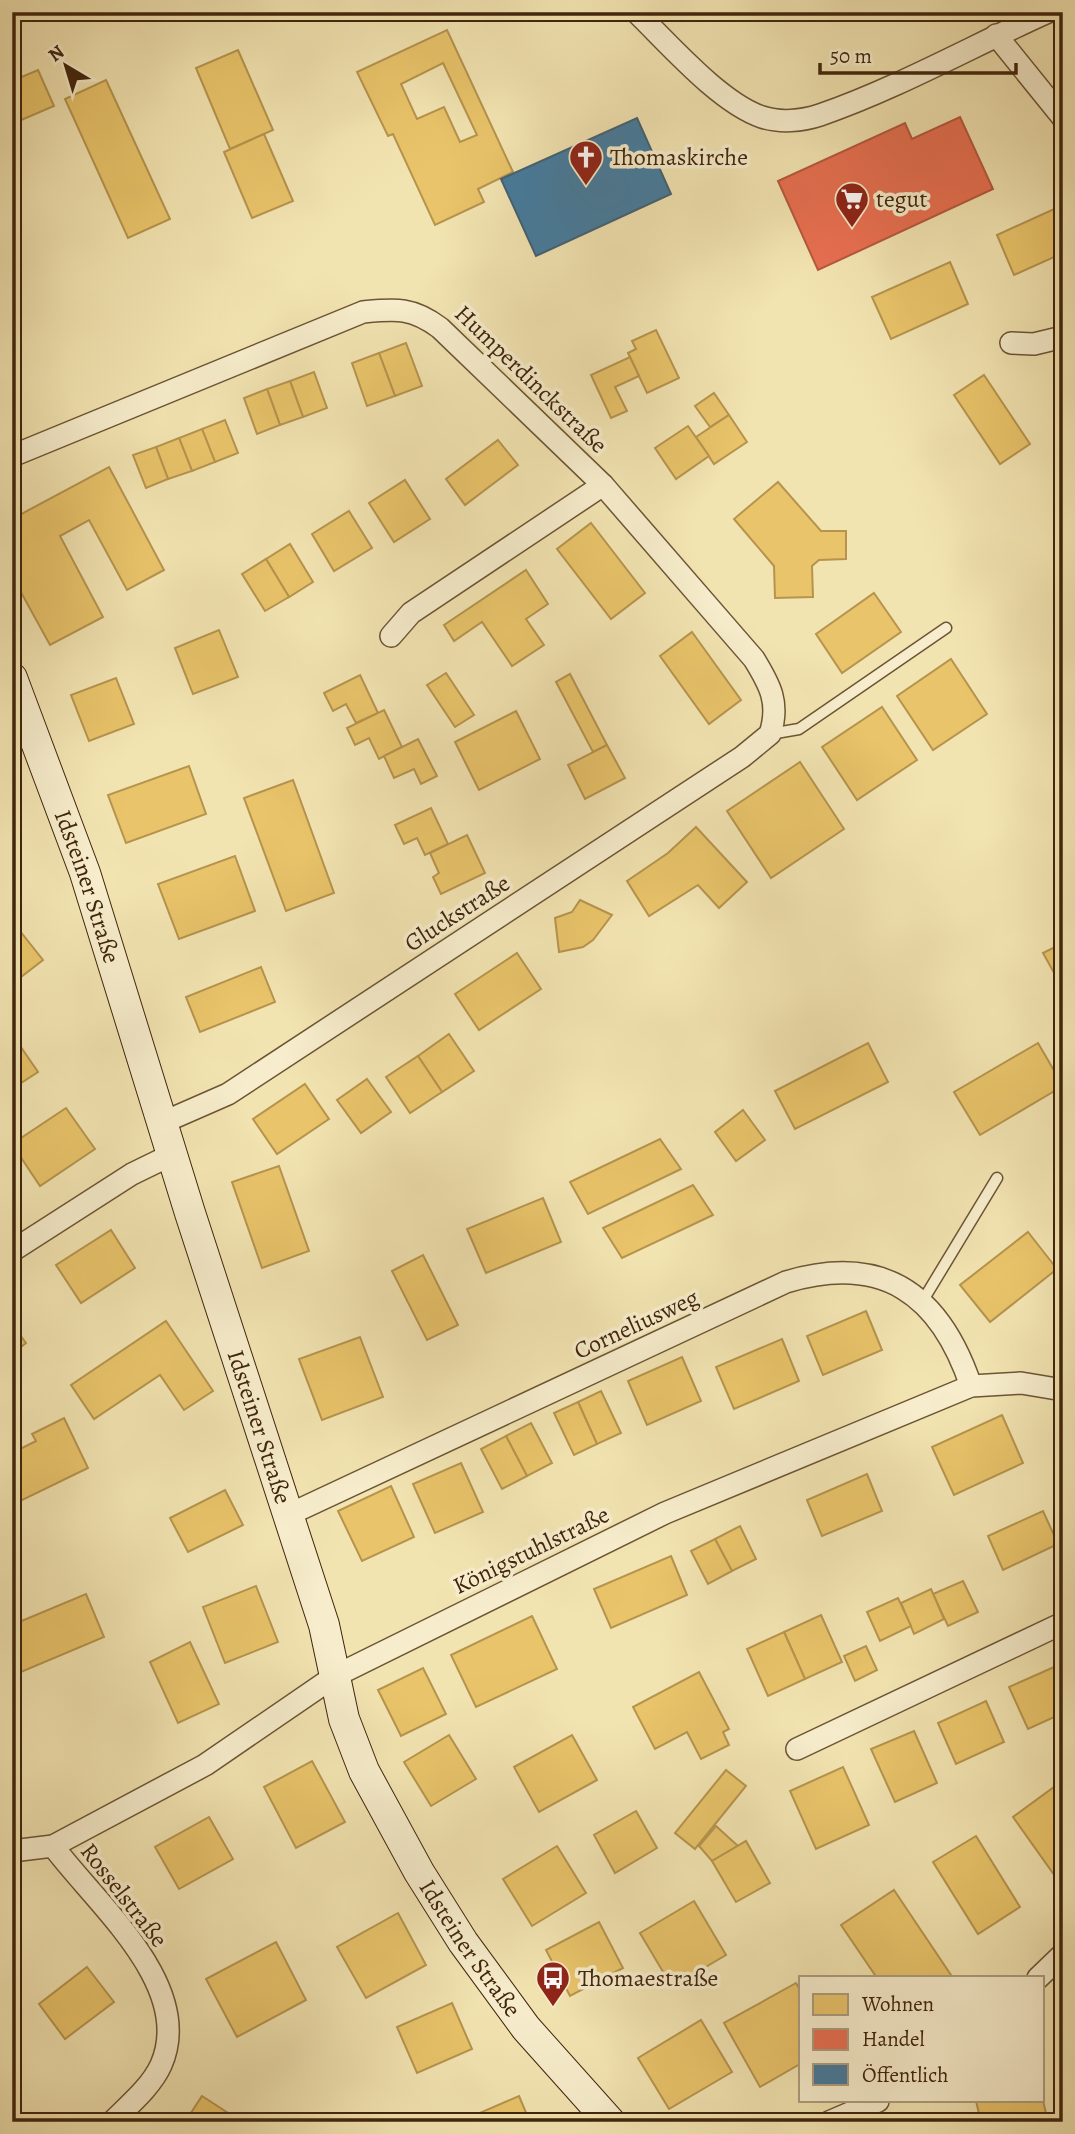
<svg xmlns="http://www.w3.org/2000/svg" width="1075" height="2134" viewBox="0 0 1075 2134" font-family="Alegreya,serif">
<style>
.homes{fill:#e9c46a;stroke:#b6944e;stroke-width:2;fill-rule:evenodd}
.shops{fill:#e76f51;stroke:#b5593c;stroke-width:2}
.public{fill:#457b9d;stroke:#446172;stroke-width:2}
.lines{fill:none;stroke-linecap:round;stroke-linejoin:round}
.lane-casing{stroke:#6c5535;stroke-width:13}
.street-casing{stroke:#6c5535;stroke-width:24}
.secondary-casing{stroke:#40250c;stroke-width:32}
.lane{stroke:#f7edcc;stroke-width:10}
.street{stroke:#f7edcc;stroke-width:21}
.secondary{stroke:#f7edcc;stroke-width:30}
.labels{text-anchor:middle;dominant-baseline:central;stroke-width:7;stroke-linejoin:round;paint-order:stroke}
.poi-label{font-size:24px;fill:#40250c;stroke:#f7edcc;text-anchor:start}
.street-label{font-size:24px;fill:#40250c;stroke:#f7edcc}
</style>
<rect width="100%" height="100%" fill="#f2e4b1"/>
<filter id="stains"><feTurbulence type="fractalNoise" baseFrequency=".00286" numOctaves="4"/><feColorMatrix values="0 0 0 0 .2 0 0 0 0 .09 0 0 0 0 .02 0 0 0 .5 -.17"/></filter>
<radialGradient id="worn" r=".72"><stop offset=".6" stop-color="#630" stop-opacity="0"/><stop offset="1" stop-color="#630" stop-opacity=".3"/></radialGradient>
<g class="homes">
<path d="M447,30l66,142 -35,17 6,13 -49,23 -42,-91 -5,2 -31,-64zM443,63l34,72 -17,7 -16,-35 -27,12 -16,-35z"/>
<path d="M238,50l35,80 -43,19 -34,-81z"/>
<path d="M38,70l16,36 -42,18v-43z"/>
<path d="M106,80l64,139 -42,19 -63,-139z"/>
<path d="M264,134l29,67 -41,17 -28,-66z"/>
<path d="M1063,205v48l-49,22 -17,-40z"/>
<path d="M950,262l18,42 -77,35 -19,-42z"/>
<path d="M656,330l23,48 -32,15 -19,-40 8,-4 -4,-8z"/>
<path d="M406,343l16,43 -27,10 -16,-43z"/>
<path d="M379,353l16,43 -28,10 -15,-43z"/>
<path d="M630,357l9,19 -24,11 12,24 -16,7 -20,-43z"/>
<path d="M314,372l13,36 -24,9 -13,-36z"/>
<path d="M984,375l46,69 -30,20 -46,-69z"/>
<path d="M290,381l13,36 -23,8 -13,-36z"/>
<path d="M267,389l13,36 -23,9 -13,-36z"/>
<path d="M714,393l15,22 -19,12 -15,-21z"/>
<path d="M729,415l18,27 -33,22 -18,-27z"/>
<path d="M225,420l13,33 -23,9 -13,-33z"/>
<path d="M688,426l21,30 -33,23 -21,-31z"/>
<path d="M202,429l13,33 -23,9 -13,-33z"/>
<path d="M179,438l13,33 -24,8 -12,-32z"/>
<path d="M498,440l20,25 -53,40 -19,-26z"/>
<path d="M156,447l12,32 -22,9 -13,-33z"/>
<path d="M109,467l55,103 -37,20 -38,-70 -29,16 43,81 -53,28 -38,-69v-57z"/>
<path d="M405,480l25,39 -36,23 -25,-39z"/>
<path d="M778,482l43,49h25v28l-27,1 -7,6 1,31 -38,1 -1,-32 -40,-47z"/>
<path d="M349,511l23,37 -38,23 -22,-37z"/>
<path d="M591,523l54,70 -34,26 -54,-70z"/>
<path d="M290,544l23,38 -24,15 -23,-38z"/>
<path d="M266,559l23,38 -24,14 -23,-37z"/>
<path d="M526,570l22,34 -22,15 18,26 -32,21 -30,-44 -28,19 -10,-16z"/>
<path d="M874,593l27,39 -59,41 -26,-39z"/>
<path d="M219,630l19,47 -45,17 -18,-46z"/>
<path d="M692,632l49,68 -32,24 -49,-68z"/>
<path d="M951,659l36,55 -54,36 -36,-54z"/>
<path d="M446,673l28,42 -19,12 -28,-42z"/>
<path d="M570,674l37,71 -14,7 -37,-70z"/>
<path d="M360,675l18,38 -22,10 -10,-19 -13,7 -9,-18z"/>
<path d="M116,678l18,46 -45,17 -18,-46z"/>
<path d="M882,707l35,53 -60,40 -35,-53z"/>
<path d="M384,710l18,37 -23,12 -10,-21 -14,7 -8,-17z"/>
<path d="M516,711l24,48 -61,31 -24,-48z"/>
<path d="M418,739l19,37 -16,8 -7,-15 -20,9 -10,-22z"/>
<path d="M607,745l18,33 -40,21 -17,-34z"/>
<path d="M800,762l44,67 -73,49 -44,-67z"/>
<path d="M189,766l17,48 -80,29 -18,-48z"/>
<path d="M293,780l41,113 -48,18 -42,-113z"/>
<path d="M431,808l17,36 -23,11 -8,-17 -13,6 -9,-19z"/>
<path d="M696,827l51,55 -28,26 -21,-23 -49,31 -22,-35 41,-28z"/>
<path d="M467,835l18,38 -44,21 -8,-17 6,-4 -9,-20z"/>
<path d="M235,856l20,55 -76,28 -21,-55z"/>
<path d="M580,900l32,15 -19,25 -10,7 -24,5 -4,-34 17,-6z"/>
<path d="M20,931l23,29 -31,24v-47z"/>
<path d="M1063,943v46l-20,-36z"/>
<path d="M517,953l24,36 -62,41 -24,-36z"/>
<path d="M261,967l14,35 -75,30 -14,-35z"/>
<path d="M12,1034l26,38 -26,17z"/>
<path d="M449,1034l25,37 -32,21 -24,-36z"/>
<path d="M868,1043l20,39 -93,47 -20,-38z"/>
<path d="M1038,1043l25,43 -83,49 -26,-43z"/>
<path d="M418,1056l24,36 -32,21 -24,-36z"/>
<path d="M367,1079l24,33 -30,21 -24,-33z"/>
<path d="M305,1084l24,35 -52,35 -24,-35z"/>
<path d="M66,1108l29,41 -55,37 -28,-42z"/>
<path d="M743,1110l22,30 -29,21 -21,-29z"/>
<path d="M660,1139l21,30 -93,45 -18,-32z"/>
<path d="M279,1166l30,85 -47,17 -30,-86z"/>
<path d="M693,1185l20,30 -91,43 -19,-30z"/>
<path d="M543,1198l18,44 -75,31 -19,-44z"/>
<path d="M111,1230l24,38 -54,35 -25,-38z"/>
<path d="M1028,1232l29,37 -67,53 -30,-37z"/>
<path d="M423,1255l35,70 -31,15 -35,-69z"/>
<path d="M866,1311l16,39 -59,25 -16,-39z"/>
<path d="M166,1321l47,70 -29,19 -24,-35 -66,44 -23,-34z"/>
<path d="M12,1324l14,19 -14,11z"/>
<path d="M360,1337l23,60 -61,23 -23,-61z"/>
<path d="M782,1339l17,42 -65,28 -18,-42z"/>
<path d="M682,1357l19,44 -54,24 -19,-44z"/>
<path d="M601,1391l20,42 -24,11 -19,-42z"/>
<path d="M578,1402l19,42 -23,11 -20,-42z"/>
<path d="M1002,1415l21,48 -69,32 -22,-48z"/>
<path d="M64,1418l24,50 -76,37v-52l24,-12 -4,-7z"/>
<path d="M531,1423l21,40 -25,13 -21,-40z"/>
<path d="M506,1436l21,40 -25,13 -21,-40z"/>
<path d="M461,1463l22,49 -48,21 -22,-49z"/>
<path d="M867,1474l15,37 -60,25 -15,-36z"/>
<path d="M391,1486l23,51 -52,24 -24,-50z"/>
<path d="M225,1490l18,35 -55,27 -18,-34z"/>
<path d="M1043,1511l15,33 -55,26 -15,-34z"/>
<path d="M740,1526l16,33 -24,12 -17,-32z"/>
<path d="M715,1539l17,32 -24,13 -17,-33z"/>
<path d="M671,1556l16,39 -76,33 -17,-39z"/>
<path d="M963,1581l15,31 -30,14 -15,-32z"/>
<path d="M256,1586l22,56 -53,21 -22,-56z"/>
<path d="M931,1589l13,30 -30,15 -13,-31z"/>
<path d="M86,1594l18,43 -83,35 -9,-20v-27z"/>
<path d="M898,1598l13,28 -31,15 -13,-29z"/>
<path d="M821,1615l21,47 -37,17 -21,-47z"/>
<path d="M532,1616l25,53 -81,38 -25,-52z"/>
<path d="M784,1632l21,47 -37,17 -21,-47z"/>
<path d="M190,1642l29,62 -41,19 -28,-61z"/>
<path d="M866,1646l11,24 -22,11 -11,-25z"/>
<path d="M1063,1663v50l-35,16 -19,-42z"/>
<path d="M423,1668l23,46 -45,22 -23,-46z"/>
<path d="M699,1672l30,57 -6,3 6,13 -28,14 -14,-27 -32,17 -22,-42z"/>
<path d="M986,1701l18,41 -48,22 -18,-41z"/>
<path d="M914,1731l23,52 -42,19 -24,-53z"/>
<path d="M449,1735l27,44 -45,27 -27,-44z"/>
<path d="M572,1735l25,45 -58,32 -25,-45z"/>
<path d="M312,1761l33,61 -49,26 -32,-61z"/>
<path d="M843,1767l26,58 -53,24 -26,-58z"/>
<path d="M726,1770l20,16 -51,63 -20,-16z"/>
<path d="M1054,1787l9,12 -1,87 -49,-69z"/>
<path d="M636,1811l21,37 -42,25 -21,-38z"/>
<path d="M209,1817l24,42 -54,30 -24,-42z"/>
<path d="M716,1826l22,20 -26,15 -13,-15z"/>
<path d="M976,1836l44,71 -42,27 -45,-72z"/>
<path d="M746,1841l24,42 -34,19 -24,-41z"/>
<path d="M557,1846l29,47 -54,33 -29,-47z"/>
<path d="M894,1890l59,88h-76l-36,-53z"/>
<path d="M694,1901l32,54 -54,32 -32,-54z"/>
<path d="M398,1913l28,52 -60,33 -29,-51z"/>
<path d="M599,1922l24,46 -53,28 -24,-46z"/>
<path d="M276,1942l30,58 -69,37 -31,-58z"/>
<path d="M87,1967l27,35 -49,37 -26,-35z"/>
<path d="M796,1983l4,7v74l-40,23 -36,-64z"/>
<path d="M452,2003l20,46 -55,24 -20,-46z"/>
<path d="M701,2020l31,52 -63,37 -31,-51z"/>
<path d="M202,2096l40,26h-57z"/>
<path d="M519,2096l11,26h-52l-3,-7z"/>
<path d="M1042,2096l6,26h-67l-5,-21h66z"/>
</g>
<path class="shops" d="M960,117l33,72 -175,81 -40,-89 127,-58 7,16z"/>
<path class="public" d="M637,118l34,76 -135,62 -35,-77z"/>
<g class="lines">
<g class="lane-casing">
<g id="lane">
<path d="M770,734l29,-5 147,-101"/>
<path d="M922,1302l75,-124"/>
<path d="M12,1442h1"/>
</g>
</g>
<g class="street-casing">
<g id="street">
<path d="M636,12c33,32 84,91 126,105 18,6 40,4 58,-2 78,-27 152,-69 228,-103"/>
<path d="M996,35l67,83"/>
<path d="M1011,343l23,1 29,-7"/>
<path d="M12,456l351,-144c33,-3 49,-5 77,16l163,157 151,174c16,26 26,44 16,75l-28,23 -514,337 -64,28"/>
<path d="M391,636l20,-23 192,-128"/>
<path d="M12,1251l120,-77 41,-20"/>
<path d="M288,1515l498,-233c97,-29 154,12 185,104"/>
<path d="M797,1749l266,-126"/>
<path d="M53,1846c42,57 143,140 108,219 -10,22 -32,40 -49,57"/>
<path d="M12,1851l41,-5 152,-81 130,-89 330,-163 306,-127 50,-3 42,7"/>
<path d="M1038,1978l25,-24"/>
<path d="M829,2122l49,-21"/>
</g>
</g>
<g class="secondary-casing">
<g id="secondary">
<path id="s1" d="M12,678l73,195 105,340 134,412 20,94 20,52 55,101 44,70 63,86 84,94"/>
</g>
</g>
<use href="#lane" class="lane"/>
<use href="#street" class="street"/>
<use href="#secondary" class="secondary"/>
</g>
<defs>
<g id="church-pin" transform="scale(1.75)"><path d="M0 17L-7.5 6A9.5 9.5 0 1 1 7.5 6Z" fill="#8f2418" stroke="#f7edcc"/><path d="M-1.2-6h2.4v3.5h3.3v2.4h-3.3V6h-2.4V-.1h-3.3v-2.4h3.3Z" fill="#fff"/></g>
<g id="supermarket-pin" transform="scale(1.75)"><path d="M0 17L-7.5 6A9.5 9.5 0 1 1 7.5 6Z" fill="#8f2418" stroke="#f7edcc"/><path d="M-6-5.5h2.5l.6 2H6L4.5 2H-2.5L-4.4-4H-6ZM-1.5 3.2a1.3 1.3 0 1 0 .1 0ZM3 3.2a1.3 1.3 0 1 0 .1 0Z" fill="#fff"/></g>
<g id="bus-pin" transform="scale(1.75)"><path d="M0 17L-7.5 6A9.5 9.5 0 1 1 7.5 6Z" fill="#8f2418" stroke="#f7edcc"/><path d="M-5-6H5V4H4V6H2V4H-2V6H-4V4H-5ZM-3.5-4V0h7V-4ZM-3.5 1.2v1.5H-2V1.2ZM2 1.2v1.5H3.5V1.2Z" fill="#fff"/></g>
</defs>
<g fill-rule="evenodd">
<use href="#church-pin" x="586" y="157"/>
<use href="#supermarket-pin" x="852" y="199"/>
<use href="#bus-pin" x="553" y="1978"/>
</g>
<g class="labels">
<g class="poi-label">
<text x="610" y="157">Thomaskirche</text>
<text x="876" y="199">tegut</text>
<text x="578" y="1978">Thomaestraße</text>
</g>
<g class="street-label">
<text transform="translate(531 379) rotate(44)">Humperdinckstraße</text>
<text stroke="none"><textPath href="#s1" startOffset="222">Idsteiner Straße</textPath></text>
<text transform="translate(457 913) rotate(-33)">Gluckstraße</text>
<text transform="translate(636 1324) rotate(-25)">Corneliusweg</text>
<text stroke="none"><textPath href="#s1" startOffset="789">Idsteiner Straße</textPath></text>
<text transform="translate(531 1550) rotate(-26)">Königstuhlstraße</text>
<text transform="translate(124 1895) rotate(52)">Rosselstraße</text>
<text stroke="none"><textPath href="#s1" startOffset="1356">Idsteiner Straße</textPath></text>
</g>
</g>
<rect width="1075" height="2134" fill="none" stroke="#f2e4b1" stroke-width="42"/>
<rect x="14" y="14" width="1047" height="2106" fill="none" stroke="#40250c" stroke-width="3.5"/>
<rect x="21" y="21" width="1033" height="2092" fill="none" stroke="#40250c" stroke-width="2"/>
<rect x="799" y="1976" width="245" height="126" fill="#f7edcc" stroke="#ae9d7f" stroke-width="2"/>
<rect x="813" y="1994" width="35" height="21" fill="#e9c46a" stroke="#ae9d7f" stroke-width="2"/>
<text x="862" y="2011" font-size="21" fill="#40250c">Wohnen</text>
<rect x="813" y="2029" width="35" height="21" fill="#e76f51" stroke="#ae9d7f" stroke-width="2"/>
<text x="862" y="2046" font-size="21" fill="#40250c">Handel</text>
<rect x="813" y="2064" width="35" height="21" fill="#457b9d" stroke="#ae9d7f" stroke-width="2"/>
<text x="862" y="2082" font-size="21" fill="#40250c">Öffentlich</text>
<g transform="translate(66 66) rotate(322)" stroke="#f7edcc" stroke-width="5" paint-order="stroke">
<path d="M0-5L12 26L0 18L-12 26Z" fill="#40250c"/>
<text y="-10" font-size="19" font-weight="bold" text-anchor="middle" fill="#40250c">N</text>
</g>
<path d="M820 63v10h196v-10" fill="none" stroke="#40250c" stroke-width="3.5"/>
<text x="830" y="63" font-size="21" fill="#40250c" stroke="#f7edcc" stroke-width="5" paint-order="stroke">50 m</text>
<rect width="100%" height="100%" filter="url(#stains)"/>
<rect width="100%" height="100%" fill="url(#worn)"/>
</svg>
